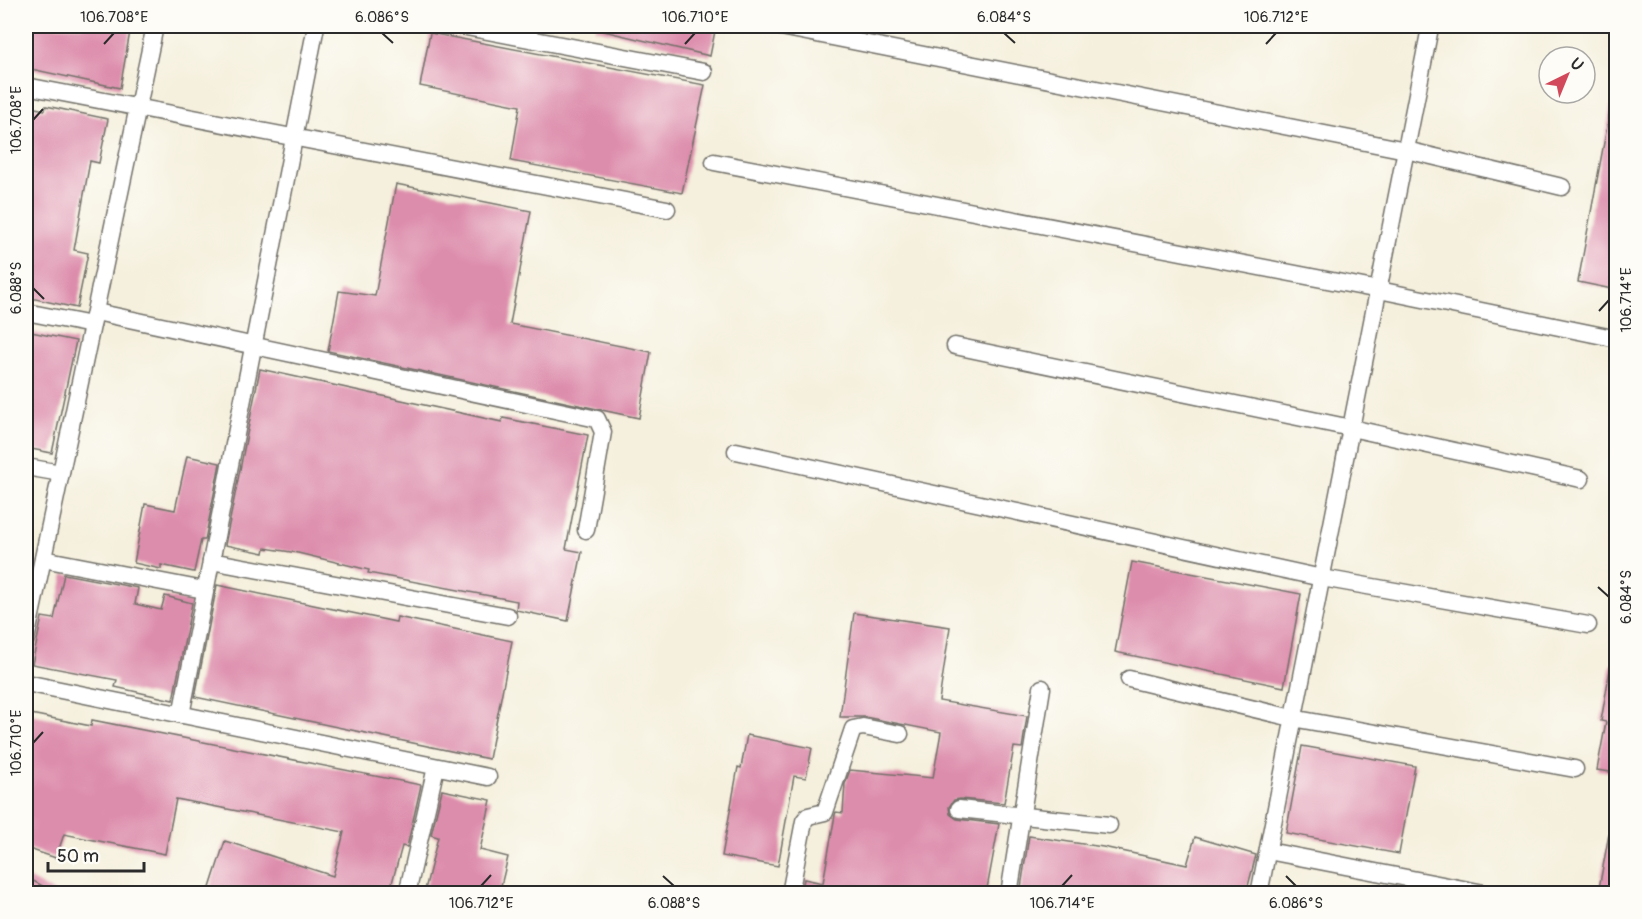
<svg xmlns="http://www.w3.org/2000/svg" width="1642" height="919" viewBox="0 0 1642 919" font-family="Pangolin,sans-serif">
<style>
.building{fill:#dd8dac}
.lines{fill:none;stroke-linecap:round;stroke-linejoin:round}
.minor-casing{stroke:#727069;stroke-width:19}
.minor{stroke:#fff;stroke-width:16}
.ticks{fill:none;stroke:#2b2b2b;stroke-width:2}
.neatline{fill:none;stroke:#2b2b2b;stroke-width:2}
.ticks-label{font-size:15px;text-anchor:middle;fill:#2b2b2b}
</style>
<rect width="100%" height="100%" fill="#fdfcf7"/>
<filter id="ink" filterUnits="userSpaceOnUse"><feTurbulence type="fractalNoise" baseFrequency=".0167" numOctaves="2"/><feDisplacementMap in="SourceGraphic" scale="12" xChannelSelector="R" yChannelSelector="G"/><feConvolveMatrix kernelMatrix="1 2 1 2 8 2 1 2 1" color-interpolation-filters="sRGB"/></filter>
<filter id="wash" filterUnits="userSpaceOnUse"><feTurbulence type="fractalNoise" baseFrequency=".008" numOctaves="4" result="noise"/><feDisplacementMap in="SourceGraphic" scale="24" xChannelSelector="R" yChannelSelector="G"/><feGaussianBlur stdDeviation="1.35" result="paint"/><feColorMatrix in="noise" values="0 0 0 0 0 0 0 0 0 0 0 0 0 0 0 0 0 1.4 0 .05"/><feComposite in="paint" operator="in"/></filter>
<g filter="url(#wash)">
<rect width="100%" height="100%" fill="#f5f0dd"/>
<g id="blocks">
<g class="building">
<path d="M26,26h105l-11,62 -94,-20z"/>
<path d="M595,26h121l-6,30 -115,-27z"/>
<path d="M430,33l275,52 -23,108 -171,-32 9,-55 -100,-20z"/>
<path d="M1611,105h6v185l-39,-8z"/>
<path d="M26,106l19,4 1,-4 62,13 -9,44 -9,-2 -16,89 14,3 -11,55 -51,-11z"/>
<path d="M396,184l135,27 -21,113 141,28 -12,66 -311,-67 11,-60 36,5z"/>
<path d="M26,331l50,10 -24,112 -26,-5z"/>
<path d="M260,369l242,53 1,-4 85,17 -22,114 16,3 -14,69 -52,-11 1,-9 -149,-28 1,-3 -71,-17 -33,-5 -1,5 -39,-8z"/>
<path d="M187,456l33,7 -15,77h-4l-7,32 -33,-7v4l-27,-6 11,-59 30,6z"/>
<path d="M1132,562l169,32 -17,93 -169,-35z"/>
<path d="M64,574l74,14 -3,16 26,6 4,-14 27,7 -19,97 -58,-13 2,-7 -85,-16 10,-47 12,2z"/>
<path d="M217,585l179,37 1,-5 115,24 -23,118 -294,-62z"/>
<path d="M854,613l96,14 -11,74 88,15 -5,32 -8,-1 -10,56 -44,-4 -6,1 -5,7 1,7 7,5 42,5 -13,70h-185l3,-15 19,4 12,-68 1,-3 7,1 2,-29 5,-14 83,8 8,-46 -76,-15h-25z"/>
<path d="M1611,664l6,1v108l-20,-3 9,-48 -5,-1z"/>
<path d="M26,713l65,13 1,-6 329,65 -14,62 -5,-1 -13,48h-181l17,-53 108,35 11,-44 -168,-33 -11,55 -101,-20 -8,24 -30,-10z"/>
<path d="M747,735l65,13 -6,30 -12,-2 -16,90 -56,-10 16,-89 3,1z"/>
<path d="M1302,746l113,20 -16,88 -113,-21z"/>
<path d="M442,790l49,10 -11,50 28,7 -9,37h-75l14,-57 -7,-2z"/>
<path d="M1611,823h6v71h-19z"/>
<path d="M1029,836l74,11 84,18 8,-28 61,18 -10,39h-226z"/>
<path d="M26,877l31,17h-31z"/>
</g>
</g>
</g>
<g filter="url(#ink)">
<use href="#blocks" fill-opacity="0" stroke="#727069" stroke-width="1.5"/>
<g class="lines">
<g class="minor-casing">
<g id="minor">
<path d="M461,26l243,46"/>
<path d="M776,26l630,124 156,37"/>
<path d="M26,86l641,123"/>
<path d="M714,162l665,128 229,47"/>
<path d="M26,312l66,13"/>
<path d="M96,312l501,107 6,13 -17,98"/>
<path d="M955,346l396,82 230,51"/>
<path d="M736,451l586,127 266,47"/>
<path d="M26,467l35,6"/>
<path d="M43,559l161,31"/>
<path d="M211,561l297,55"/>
<path d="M26,639l129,-613"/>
<path d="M1129,679l163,39 283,51"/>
<path d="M26,683l462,94"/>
<path d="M181,715l135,-689"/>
<path d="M959,809l150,16"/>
<path d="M1268,851l221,43"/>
<path d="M407,894l29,-127"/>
<path d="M790,894l14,-73 4,-5 17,-4 28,-83 10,-2 37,7"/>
<path d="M1009,894l33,-206"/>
<path d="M1259,894l170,-861"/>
</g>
</g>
<use href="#minor" class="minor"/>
</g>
</g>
<path class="ticks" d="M382,33l11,10M1004,33l11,10M104,44l10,-11M685,44l10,-11M1266,44l10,-11M33,120l10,-11M33,288l11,11M1599,311l10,-11M1598,587l11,10M33,743l10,-11M663,876l11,10M1286,876l10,10M481,886l10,-11M1062,886l10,-11"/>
<rect width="1642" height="919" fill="none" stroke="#fdfcf7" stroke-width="66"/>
<g transform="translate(1567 75) rotate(43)"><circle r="28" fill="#fdfcf7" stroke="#a9a8a5" stroke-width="1.5"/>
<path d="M0-4.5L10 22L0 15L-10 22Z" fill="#d1495b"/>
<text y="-9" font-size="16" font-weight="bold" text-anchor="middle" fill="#2b2b2b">U</text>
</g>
<path d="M48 862v9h96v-9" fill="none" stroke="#2b2b2b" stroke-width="3"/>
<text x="57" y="862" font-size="18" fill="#2b2b2b" stroke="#fdfcf7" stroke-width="4.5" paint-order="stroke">50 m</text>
<rect x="33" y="33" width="1576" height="853" class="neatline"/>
<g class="ticks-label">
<text x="114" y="22">106.708°E</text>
<text x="382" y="22">6.086°S</text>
<text x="695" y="22">106.710°E</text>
<text x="1004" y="22">6.084°S</text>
<text x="1276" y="22">106.712°E</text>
<text transform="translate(16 120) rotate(-90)" y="5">106.708°E</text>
<text transform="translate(16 288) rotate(-90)" y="5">6.088°S</text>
<text transform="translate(1626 300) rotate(-90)" y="5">106.714°E</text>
<text transform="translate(1626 597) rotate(-90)" y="5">6.084°S</text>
<text transform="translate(16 743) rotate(-90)" y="5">106.710°E</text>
<text x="481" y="908">106.712°E</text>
<text x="674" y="908">6.088°S</text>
<text x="1062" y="908">106.714°E</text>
<text x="1296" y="908">6.086°S</text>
</g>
</svg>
